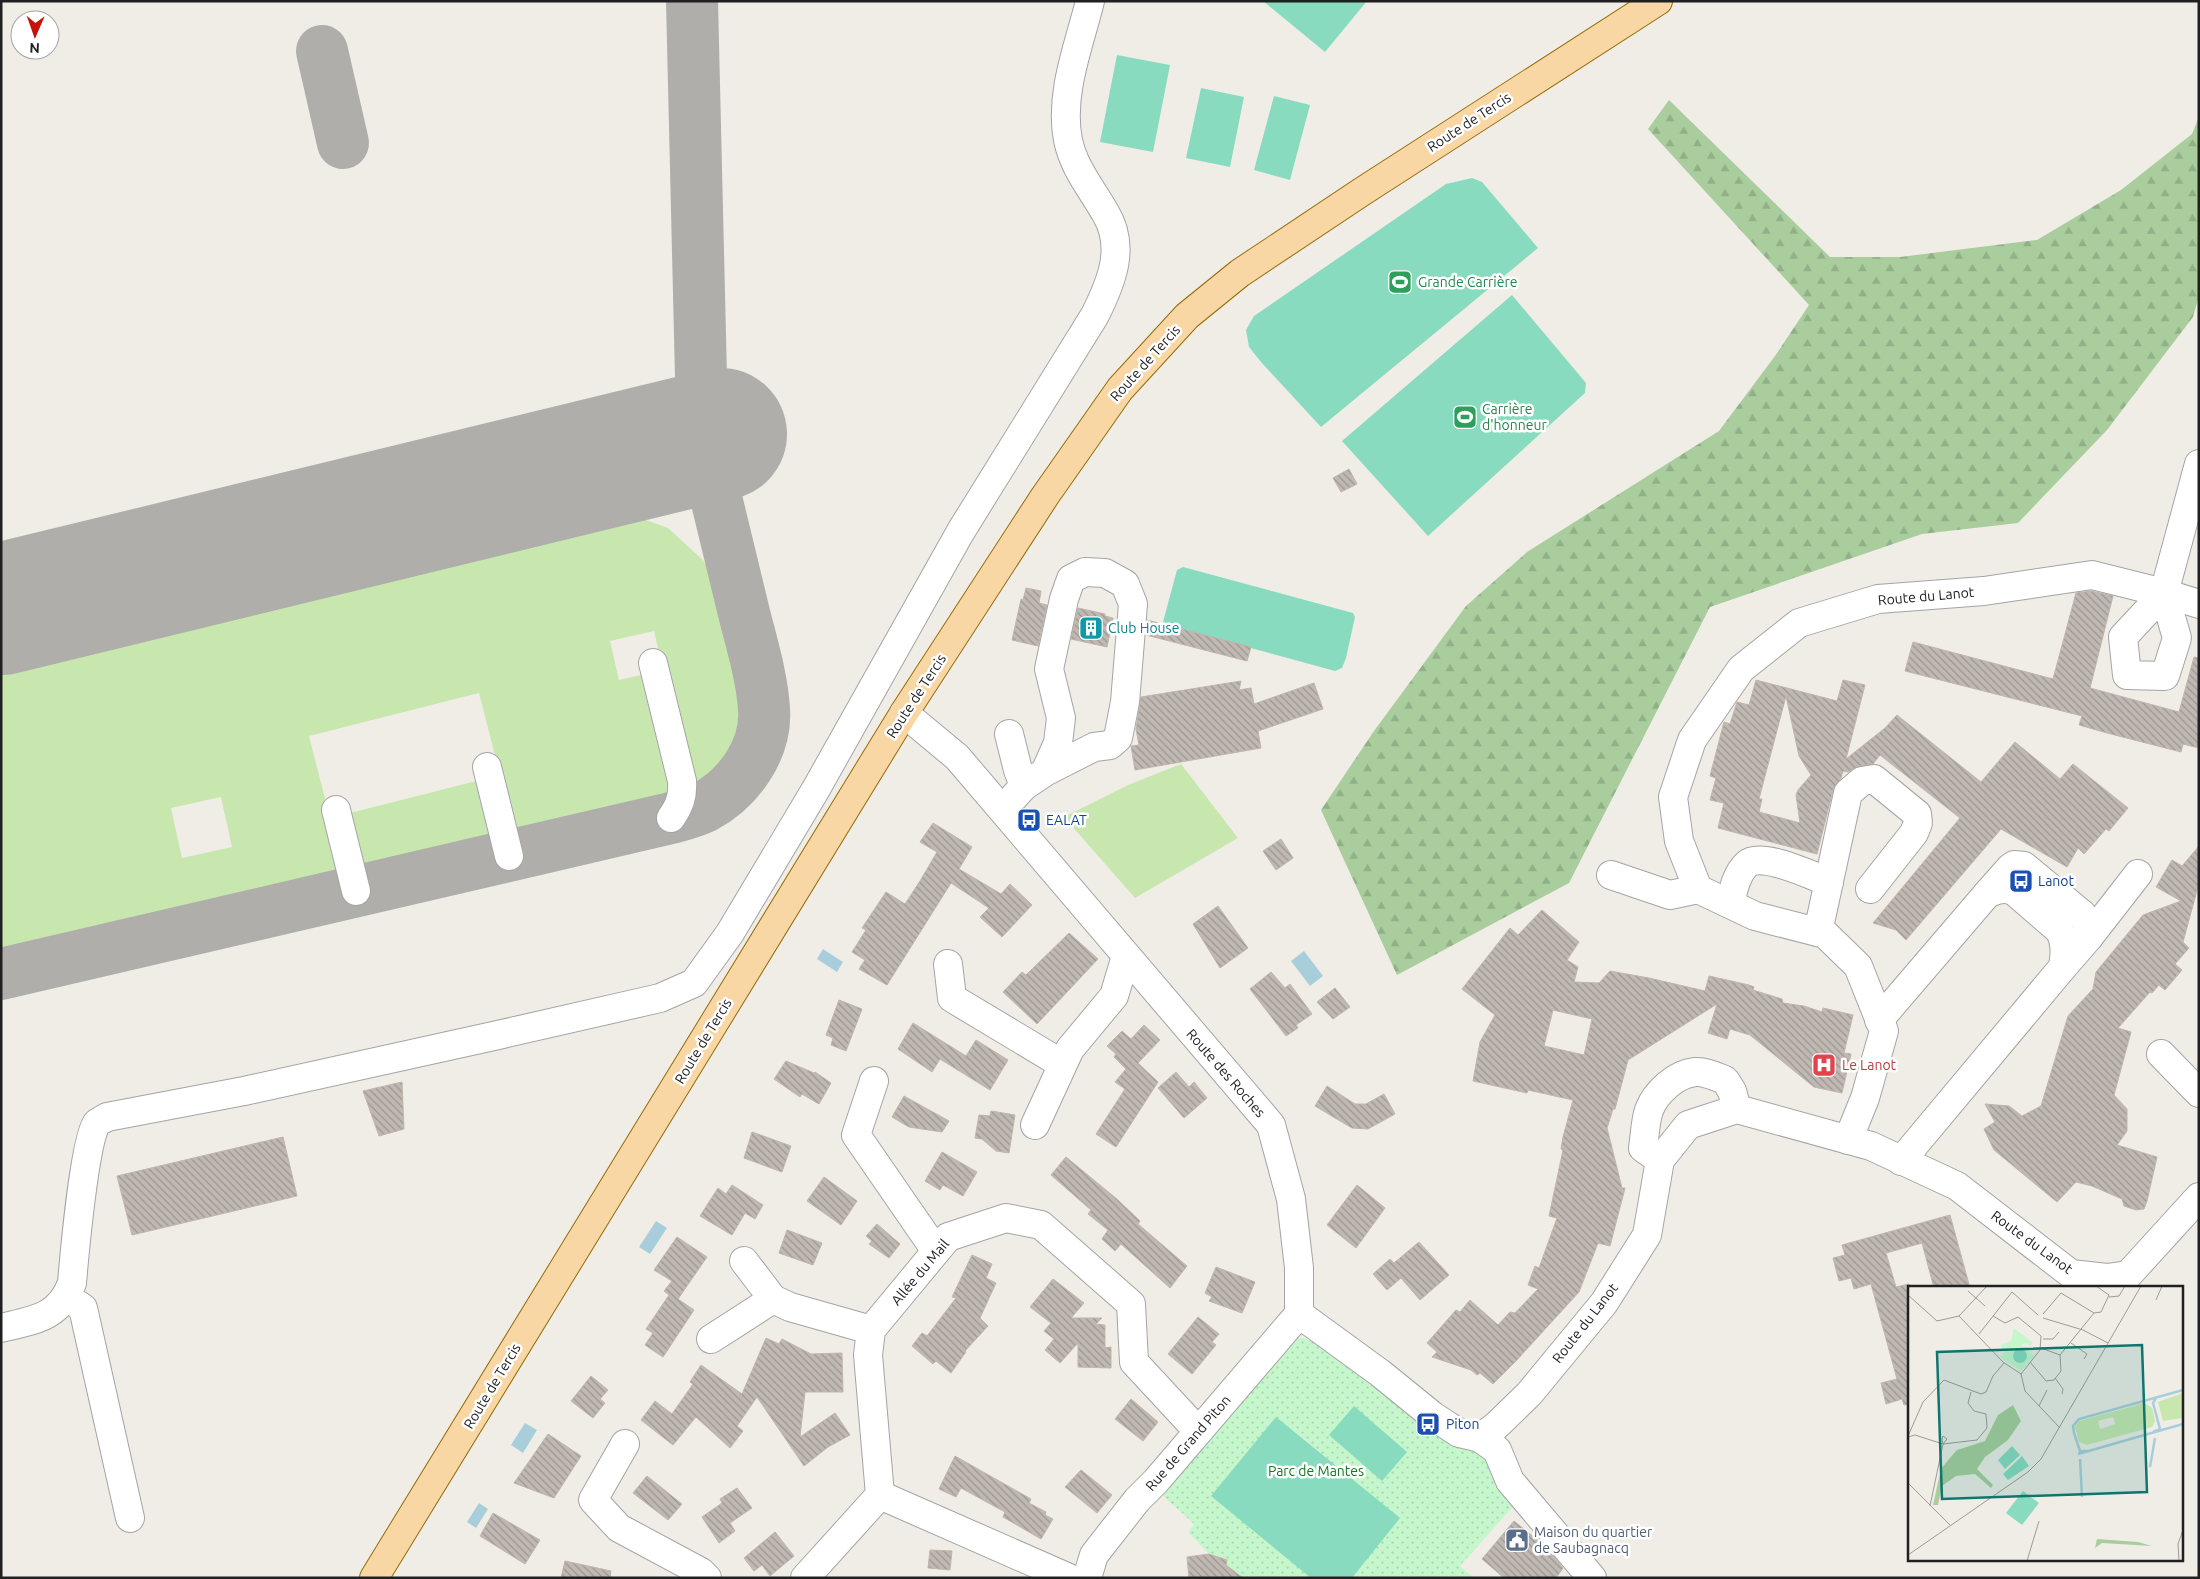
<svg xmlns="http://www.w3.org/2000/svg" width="2200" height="1579" viewBox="0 0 2200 1579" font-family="Ubuntu,sans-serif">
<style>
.grass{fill:#c8e7af;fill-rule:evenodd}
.forest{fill:url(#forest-firs)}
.park{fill:url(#park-dots)}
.pitch{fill:#89dbbf}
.water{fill:#a9cedb}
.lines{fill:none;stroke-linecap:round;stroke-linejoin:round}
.taxiway{stroke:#afaeaa;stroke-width:52}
.runway{stroke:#afaeaa;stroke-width:132}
.building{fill:url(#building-back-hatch);stroke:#c1b5a9;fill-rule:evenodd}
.minor-casing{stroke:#a4a4a4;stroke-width:30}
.major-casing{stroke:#946c07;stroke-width:30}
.minor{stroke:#fff;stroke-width:28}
.major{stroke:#f8d7a4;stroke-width:28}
.labels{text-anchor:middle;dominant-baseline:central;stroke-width:5;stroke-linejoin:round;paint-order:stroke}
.street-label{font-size:14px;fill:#202020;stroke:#fff}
.leisure-label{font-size:14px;fill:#27864d;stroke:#fff;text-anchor:start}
.culture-label{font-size:14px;fill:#0d838f;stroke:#fff;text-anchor:start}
.transit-label{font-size:14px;fill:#164399;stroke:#fff;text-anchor:start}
.health-label{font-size:14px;fill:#be3a42;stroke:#fff;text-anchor:start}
.park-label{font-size:14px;fill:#117a1f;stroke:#fff}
.service-label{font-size:14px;fill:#4e5e75;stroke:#fff;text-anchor:start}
.inset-river{fill:none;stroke:#a9cedb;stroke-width:2.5}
.inset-road{fill:none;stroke:#9d9b97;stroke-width:1}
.view{fill:#0f766e;fill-opacity:0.15;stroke:#0f766e;stroke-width:2.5}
.inset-edge{fill:none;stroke:#202020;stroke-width:2.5}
</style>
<defs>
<pattern id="forest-firs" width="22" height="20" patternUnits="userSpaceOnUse" patternTransform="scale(1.25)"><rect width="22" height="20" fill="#a9cd9d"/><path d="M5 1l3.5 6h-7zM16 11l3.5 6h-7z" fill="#91b087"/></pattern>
<pattern id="park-dots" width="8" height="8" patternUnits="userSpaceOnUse" patternTransform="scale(1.25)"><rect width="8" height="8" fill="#c6f7cc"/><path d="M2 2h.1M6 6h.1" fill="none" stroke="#aad3af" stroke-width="1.8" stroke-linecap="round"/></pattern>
<pattern id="building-back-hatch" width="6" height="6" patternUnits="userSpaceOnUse" patternTransform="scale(1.25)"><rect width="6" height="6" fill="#c0b9b3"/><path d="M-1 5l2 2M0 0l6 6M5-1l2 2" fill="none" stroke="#9c9691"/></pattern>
</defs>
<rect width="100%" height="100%" fill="#f0ede7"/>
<g class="grass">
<path d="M623,520h23l22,8 36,33 9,22 32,136 -7,23 -11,20 -32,25 -694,163v-278zM654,631l12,51 -17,-9 -30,7 -9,-39zM479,693l21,82 -170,43 -21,-82zM221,797l11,50 -50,11 -11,-50z"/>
<path d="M1181,764l57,74 -103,60 -71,-81 64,-32z"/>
</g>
<path class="forest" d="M1669,100l161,157h70l137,-17 84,-50 71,-56 7,-17v179l-6,21 -86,113 -89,93 -96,11 -212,73 -141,276 -172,92 -76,-165 53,-79 92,-125 61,-54 192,-121 56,-75 34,-51 -161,-176z"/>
<path class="park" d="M1294,1338h9l22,9 160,100 33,54 -58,65 14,12h-241v-8l-7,-5v-5l-17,-6 -21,-22 6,-8 -34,-31z"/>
<g class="pitch">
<path d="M1263,1h104l-42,51z"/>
<path d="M1117,55l53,10 -17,87 -53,-10z"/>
<path d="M1201,88l43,9 -14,70 -44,-9z"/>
<path d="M1274,96l36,9 -20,75 -36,-10z"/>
<path d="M1472,178l10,4 56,66 -217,179 -60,-65 -12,-15 -3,-17 8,-14 192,-132z"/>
<path d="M1512,295l74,88 -1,10 -157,143 -86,-95z"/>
<path d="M1183,567l170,46 2,4 -9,41 -4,10 -7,3 -169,-46 -3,-3 14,-52z"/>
<path d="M1354,1406l53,46 -25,29 -53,-46z"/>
<path d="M1276,1417l124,101 -48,60h-41l-100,-82z"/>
</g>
<g class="water">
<path d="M823,949l20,13 -6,10 -20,-13z"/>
<path d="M1304,951l19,25 -13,10 -19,-25z"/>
<path d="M656,1221l11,7 -17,26 -11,-7z"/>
<path d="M525,1423l12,7 -14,23 -12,-8z"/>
<path d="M479,1503l9,6 -12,19 -9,-6z"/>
</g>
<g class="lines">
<g class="taxiway">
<path d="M692,1l9,376"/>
<path d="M322,51l21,92"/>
<path d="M1,974l670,-156c11,-3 23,-6 33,-11 34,-18 63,-57 60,-98 -2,-32 -12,-64 -20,-96 -11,-45 -22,-91 -33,-136 -19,-43 -58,-23 -92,-14"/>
</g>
<path class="runway" d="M1,609l720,-175"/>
</g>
<g class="building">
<path d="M1349,469l8,15 -16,8 -8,-14z"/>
<path d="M1026,588l15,3 -2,12 8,2 -9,41 -26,-6 9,-41 2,1z"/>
<path d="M2091,591l22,5 -23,92 89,24 15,-55 5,1v90l-16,-4 -2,8 -74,-19 -28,-8 3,-9 -177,-45 8,-29 140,37 23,-86z"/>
<path d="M1078,608l27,6v2l8,2 -6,29 -36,-8z"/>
<path d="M1147,620l104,27 -4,14 -101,-26z"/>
<path d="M1756,680l81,21 6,-21 22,5 -19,74 39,-31 12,-13 84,67 34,-40 45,37 13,-15 55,44 -19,23 -3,-2 -22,25 -6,-6 -11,19 -66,-38 -95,111 -10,-10 -23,-7 87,-105 -80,-63 -7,9 -14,2 -11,6 -5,-1 -2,7 -8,12 -16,64 -99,-26 6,-25 -14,-3 6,-22 -6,-2 8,-31 6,-23 6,2 7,-22 12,3zM1786,696l13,60 12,19 -13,15 -2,5 4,28 -41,-11 3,-13h-3z"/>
<path d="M1241,681l-2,9 12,-2 3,16 60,-21 9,26 -65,22 3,17 -126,22 -4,-24 8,-1 -3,-16 5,-32z"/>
<path d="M933,823l39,24 -13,22 42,25 9,-10 22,21 -30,32 -22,-20 9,-9 -38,-25 -64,102 -28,-16 6,-9 -13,-8 14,-22 -4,-2 24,-36 19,12 15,-23 17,-29 -17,-10z"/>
<path d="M1281,839l12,19 -17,12 -13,-19z"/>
<path d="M2199,846v37l-16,59 6,6 -14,16 7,6 -17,20 -6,-5 -7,8 -2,-1 -32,36 13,4 -17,63 13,14v22l-10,14 40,12 -10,44 -3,8 -8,1 -12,-4 -2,-7 -30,-13 -16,-4 -19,20 -63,-52 -10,-21 11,-7 -10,-18 24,2 13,10 19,-10 27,-90 25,-27 3,-17 47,-57 38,-14 -25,-14 16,-27 10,6z"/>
<path d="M1218,906l30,42 -28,20 -27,-44z"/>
<path d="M1542,910l37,32 -12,18 11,7 -4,15 25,1 11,-12 39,7 56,13 4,-15 40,9 5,2 -1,3 29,9 1,4 21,3 18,6 1,-4 30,7 -9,38 7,1 -9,39 -28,-6 -64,-52 -20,-6 -3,10 -19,-6 9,-29 -89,56 -13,49h-2l-6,19 15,60h3l-15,58 -12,-3 -19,49 -63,69 -23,23 -13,-11 -3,2 -6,-5 -39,-13 5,-5 -10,-9 29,-33 4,2 10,-12 28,25 12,-13 5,1 23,-24 -10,-4 7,-19 4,2 18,-50 -8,-2 14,-66 -2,-1 2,-12 10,-37 -45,-10 -1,3 -54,-12 7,-39 15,-27 -33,-26 48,-61 8,7zM1553,1010l39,9 -8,36 -40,-9z"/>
<path d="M1069,933l29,26 -61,65 -34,-32 19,-20 4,3z"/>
<path d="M1271,972l14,16 5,-4 22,30 -16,11 2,3 -12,8 -36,-47z"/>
<path d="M1335,988l15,19 -17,12 -16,-17z"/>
<path d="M839,1000l23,9 -16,42 -15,-6 2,-7 -7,-3z"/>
<path d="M913,1023l53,33 10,-16 32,20 -18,30 -50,-31 -8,13 -34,-23z"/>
<path d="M1144,1025l16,15 -22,23 20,19 -42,65 -20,-13 29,-45 -10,-7 11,-13 -12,-12 2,-3 -9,-8 15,-15 9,8z"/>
<path d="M786,1061l28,12 1,-1 16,11 -12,21 -17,-10 -2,3 -26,-18z"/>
<path d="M1176,1072l13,15 5,-5 13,16 -23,20 -26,-30z"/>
<path d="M402,1082l2,47 -25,7 -16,-45z"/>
<path d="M1327,1086l28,18h11l18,-10 11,20 -27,15 -16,-1 -37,-22z"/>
<path d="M904,1096l45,25 -7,11 -33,-5 -17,-10z"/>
<path d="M991,1111l24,4 -6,38 -13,-2 -14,-12 -7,-1 4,-23 11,1z"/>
<path d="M752,1132l39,14 -9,26 -38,-14z"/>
<path d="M283,1137l14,59 -165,39 -15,-59z"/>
<path d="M942,1152l35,20 -14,24 -20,-11 -3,5 -15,-9z"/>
<path d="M1066,1157l52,43 22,21 -2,3 49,42 -17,22 -49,-44 -6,7 -13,-12 6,-9 -20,-16 3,-4 -40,-35z"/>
<path d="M824,1177l33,24 -16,24 -34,-24z"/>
<path d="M732,1185l31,20 -8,14 -10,-6 -13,22 -32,-19 18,-28 8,6z"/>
<path d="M1357,1185l28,23 -29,40 -29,-23z"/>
<path d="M1950,1215l20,73h-36l-12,-45 -36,10 10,34 13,-3v120l-5,1 -2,-6 -16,5 -5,-21 16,-4 -26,-95 -17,5 -3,-11 -12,3 -6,-23 12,-3 -3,-10z"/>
<path d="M877,1224l23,20 -11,14 -20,-14 3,-3 -6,-5z"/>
<path d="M787,1230l35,13 -9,22 -34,-12z"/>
<path d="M677,1237l30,20 -29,42 16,11 -31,47 -18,-12 8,-12 -7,-4 23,-34 -5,-4 8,-10 -18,-11z"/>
<path d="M1419,1242l30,33 -29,25 -19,-22 -14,12 -14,-16 17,-15 4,4z"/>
<path d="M972,1255l20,9 -6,14 10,5 -16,35 8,8 -23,25 1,1 -15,21 -15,-12 -3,3 -21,-18 10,-13 5,3 29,-38 -4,-1z"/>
<path d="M1216,1267l39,15 -13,31 -33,-12 3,-4 -7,-4z"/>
<path d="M1053,1279l31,24 -13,15h31l-6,6 9,1v23l6,-1v21l-33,-1v-24l-18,20 -15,-13 9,-11 -10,-8 7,-8 -21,-16z"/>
<path d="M1198,1317l21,17 -7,8 4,3 -24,29 -24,-20z"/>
<path d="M766,1338l13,6 3,-5 29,15 31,-1 1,39h-38l-5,45 35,-24 15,22 -22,12 -24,19 -47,-69 -20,29 6,5 -13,17 -34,-31 -23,28 -32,-25 14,-19 17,13 21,-30 -3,-2 11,-17 41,29z"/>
<path d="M591,1376l17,14 -8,9 5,4 -12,15 -22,-17z"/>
<path d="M1131,1399l27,23 -15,19 -28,-22z"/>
<path d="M548,1434l33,22 -27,42 -40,-15z"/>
<path d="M955,1456l76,43 -2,4 17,9 -1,3 8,4 -12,20 -38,-22 2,-5 -44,-24 -5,9 -17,-8z"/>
<path d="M1081,1470l31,25 -15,18 -32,-26z"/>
<path d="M647,1476l35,28 -14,16 -35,-27z"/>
<path d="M737,1488l15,20 -22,15 5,8 -16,12 -17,-26 20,-14 -2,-4z"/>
<path d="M493,1513l47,27 -15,24 -45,-28z"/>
<path d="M1514,1521l31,25 18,22 -7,10h-52l-22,-19z"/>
<path d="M775,1532l19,24 -24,20 -8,-11 -8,6 -10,-13z"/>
<path d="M930,1550l22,1 -2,19 -22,-2z"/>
<path d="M1209,1554l18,6 -1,5 17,13h-54l-2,-21z"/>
<path d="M565,1561l46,10 -1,7h-49z"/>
</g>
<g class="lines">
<g class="minor-casing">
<g id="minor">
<path d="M2164,593l13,45 -12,38 -38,-1 -4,-38z"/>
<path d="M2164,593l35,11"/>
<path d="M653,663l29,118c1,15 -2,24 -11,37"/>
<path d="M904,713l53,44 314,368 20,74 8,69v46"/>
<path d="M1009,734l9,36 6,16 -11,12"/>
<path d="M487,767l22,89"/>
<path d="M1024,786l21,-14 13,-29 3,-25 -12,-49 15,-70 7,-20 14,-7 20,1 20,11 8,20 -8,98 -7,36 -8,7 -16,2 -49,25"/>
<path d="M336,810l20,81"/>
<path d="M1611,875l59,20 28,-6"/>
<path d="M1987,894l23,-26 4,-3 10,1 58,48 5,8 2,15 -26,30"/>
<path d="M1730,904c3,-13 6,-30 17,-40 14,-13 65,12 82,18"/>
<path d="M1818,932l30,-139 14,-12 12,-2 43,35 1,9 -4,10 -44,56"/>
<path d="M2089,937l49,-63"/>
<path d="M948,964l4,34 110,66"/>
<path d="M1879,1020l108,-126c10,-5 18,-7 28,-2l45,39c6,12 5,23 3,36l-162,194"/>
<path d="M2161,1054l38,39"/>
<path d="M874,1081l-18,54 80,116"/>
<path d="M1035,1125l35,-76 44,-53 12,-40"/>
<path d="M1848,1140l17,-42 19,-67 -26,-65 -33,-32 -70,-18 -57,-27 -19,-48 -6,-44 19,-57 49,-71 58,-46 79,-24 106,-8 108,-16 72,18 35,-129"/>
<path d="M1660,1160l-17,-12c2,-13 2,-26 6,-38 7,-18 27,-36 46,-38 9,-1 22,5 30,8l7,11 5,18"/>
<path d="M744,1261l29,38 17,8 81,23"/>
<path d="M67,1297l16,11 47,210"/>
<path d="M1299,1314l81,59 53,43 26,17 21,5 17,12 13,31 82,97"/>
<path d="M1,1328c33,-8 58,-10 71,-45 2,-24 13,-147 25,-160 2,-2 7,-4 10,-6l137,-26 254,-56 162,-37 34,-15 36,-50 86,-144 145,-258 134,-216c16,-32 31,-67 11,-101 -14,-25 -32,-45 -38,-74 -9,-46 11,-94 22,-139"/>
<path d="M711,1339l62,-40"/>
<path d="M1480,1438l16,-12 33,-32 75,-91 43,-68 13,-75 28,-35 49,-16 134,37 86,40 114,88 36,4 21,-3 71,-78"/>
<path d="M625,1444l-32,56 26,28 82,44 6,6"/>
<path d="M880,1495l189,83"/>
<path d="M805,1578l75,-83 -12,-140 3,-25 77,-93 58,-19 35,7 90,79 3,58 64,69"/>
<path d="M1087,1578l7,-23 43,-55 19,-19 143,-167"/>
</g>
</g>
<g class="major-casing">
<path id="major" d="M374,1578l530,-865 141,-217 75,-107 67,-73 53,-43 123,-82 295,-190"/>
</g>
<use href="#minor" class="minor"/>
<use href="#major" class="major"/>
</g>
<defs>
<g id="stadium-square" transform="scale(1.25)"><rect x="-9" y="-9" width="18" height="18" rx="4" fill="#2e9e5b" stroke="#fff"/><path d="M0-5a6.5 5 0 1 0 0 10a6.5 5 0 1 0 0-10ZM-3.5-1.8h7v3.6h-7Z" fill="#fff"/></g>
<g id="building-square" transform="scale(1.25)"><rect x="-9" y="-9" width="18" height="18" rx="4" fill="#0f9aa8" stroke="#fff"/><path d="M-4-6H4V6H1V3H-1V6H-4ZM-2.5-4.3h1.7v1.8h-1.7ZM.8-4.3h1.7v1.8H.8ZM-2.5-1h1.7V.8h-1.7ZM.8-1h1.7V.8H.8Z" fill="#fff"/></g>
<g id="bus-square" transform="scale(1.25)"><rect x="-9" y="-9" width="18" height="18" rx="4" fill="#1a4fb4" stroke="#fff"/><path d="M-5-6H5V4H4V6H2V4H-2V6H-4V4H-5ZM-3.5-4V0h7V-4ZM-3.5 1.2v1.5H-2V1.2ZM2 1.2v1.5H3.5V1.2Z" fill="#fff"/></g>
<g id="hospital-square" transform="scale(1.25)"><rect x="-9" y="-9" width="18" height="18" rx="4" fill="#e0444e" stroke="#fff"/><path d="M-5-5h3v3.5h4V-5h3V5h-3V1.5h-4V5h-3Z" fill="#fff"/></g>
<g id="civic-square" transform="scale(1.25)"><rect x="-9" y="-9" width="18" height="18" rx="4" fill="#5c6f8a" stroke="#fff"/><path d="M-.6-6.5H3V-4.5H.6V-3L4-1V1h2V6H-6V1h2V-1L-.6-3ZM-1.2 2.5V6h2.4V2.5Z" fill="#fff"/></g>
</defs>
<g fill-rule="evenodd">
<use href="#stadium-square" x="1400" y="282"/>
<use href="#stadium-square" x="1465" y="417"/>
<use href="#building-square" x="1091" y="628"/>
<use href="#bus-square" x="1029" y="820"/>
<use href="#bus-square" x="2021" y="881"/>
<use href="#hospital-square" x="1824" y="1065"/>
<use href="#bus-square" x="1428" y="1424"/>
<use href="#civic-square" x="1517" y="1540"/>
</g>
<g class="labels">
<g class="street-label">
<text transform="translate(1469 122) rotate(-33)">Route de Tercis</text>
<text transform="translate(1145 363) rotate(-48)">Route de Tercis</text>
<text transform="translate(1926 596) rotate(-5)">Route du Lanot</text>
<text transform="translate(916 696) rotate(-57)">Route de Tercis</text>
<text transform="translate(703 1041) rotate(-59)">Route de Tercis</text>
<text transform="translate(1226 1073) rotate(49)">Route des Roches</text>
<text transform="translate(2032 1242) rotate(36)">Route du Lanot</text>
<text transform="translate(920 1272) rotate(-50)">Allée du Mail</text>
<text transform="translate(1585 1323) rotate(-52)">Route du Lanot</text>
<text transform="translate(492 1386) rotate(-59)">Route de Tercis</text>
<text transform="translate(1188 1443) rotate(-49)">Rue de Grand Piton</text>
</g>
<g class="leisure-label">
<text x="1418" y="282">Grande Carrière</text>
<text x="1482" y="409">Carrière<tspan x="1482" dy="16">d'honneur</tspan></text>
</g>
<g class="culture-label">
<text x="1108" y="628">Club House</text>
</g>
<g class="transit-label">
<text x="1046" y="820">EALAT</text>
<text x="2038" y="881">Lanot</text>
<text x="1446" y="1424">Piton</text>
</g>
<g class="health-label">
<text x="1842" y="1065">Le Lanot</text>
</g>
<g class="park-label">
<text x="1316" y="1471">Parc de Mantes</text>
</g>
<g class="service-label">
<text x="1534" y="1532">Maison du quartier<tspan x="1534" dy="16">de Saubagnacq</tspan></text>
</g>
</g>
<g transform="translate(1908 1286)">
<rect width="275" height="275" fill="#f0ede7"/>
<path d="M275,107v25l-20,3 -5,-19zM237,117l7,5 3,13 -3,6 -65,18 -8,-3 -4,-15 4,-6zM205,131l2,7 -15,5 -2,-8z" fill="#c8e7af" fill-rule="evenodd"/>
<path d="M105,119l8,16 -13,19 -23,17 -8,12 16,16 -2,3 -16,-14 -19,2 -14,10 -4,19h-5l8,-36 8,-10 8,-9 28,-9 13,-26zM189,253l41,3 14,4 -50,-3 -7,5z" fill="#a9cd9d"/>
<path d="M106,42l19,15 -3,3 -4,-3 -5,2 13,11 -13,15 -21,-14 5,-6 -5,-6 11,-4z" fill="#c6f7cc"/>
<path d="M105 70a7 7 0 1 1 14 0a7 7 0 1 1-14 0ZM104,160l8,9 -15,14 -7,-9zM114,170l7,10 -21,14 -5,-6zM115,205l16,12 -17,22 -16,-12z" fill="#89dbbf"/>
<path class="inset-river" d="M245,146l7,-3 -7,-26 3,-5M180,165h-8l-6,-18 -1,-7 6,-7 104,-29M170,168l105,-30M172,173l2,38M242,181l5,-29"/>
<path class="inset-road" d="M60,5l17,15M0,9l29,26 22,-5 44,46 18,12M201,11l10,-1 6,-10M248,14l6,-14M135,28l18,-21 33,20 7,-1 8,-17 -13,-9M51,30l28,-30M85,30l12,7 13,-6 23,19 -1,14 -19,24M135,32l40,12 25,13M71,48l33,-42 26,23M135,53h10l6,-7M163,57l16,11 -3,5M133,62l19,7M122,76l16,19 8,-1 7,-9 -1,-16 34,-42M113,88l4,17 35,37M147,92l8,11 -1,5M131,120l8,-16M0,150l15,-34 21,-22 37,14 5,-2 7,-16 11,-13M35,150l4,3 -4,5 -1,-5zM0,151l7,-2 28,9M0,197l43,43M22,220l13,-62 34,-4 10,-12 -1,-14 -12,-3 -6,-8 3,-11M0,269l120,-83 13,-13 100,-173M119,275l12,-40M271,275l-1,-17 5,-14"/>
<path class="view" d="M234,59l5,147 -205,7 -5,-147z"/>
<rect width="275" height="275" class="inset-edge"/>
</g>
<rect width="2200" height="1579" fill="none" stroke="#202020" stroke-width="5"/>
<g transform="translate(35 35) rotate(182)"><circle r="24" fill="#ffffff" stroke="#a6a6a6"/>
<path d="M0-4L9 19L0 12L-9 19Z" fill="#c6120a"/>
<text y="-8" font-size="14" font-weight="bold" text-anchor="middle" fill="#202020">N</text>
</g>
</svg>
